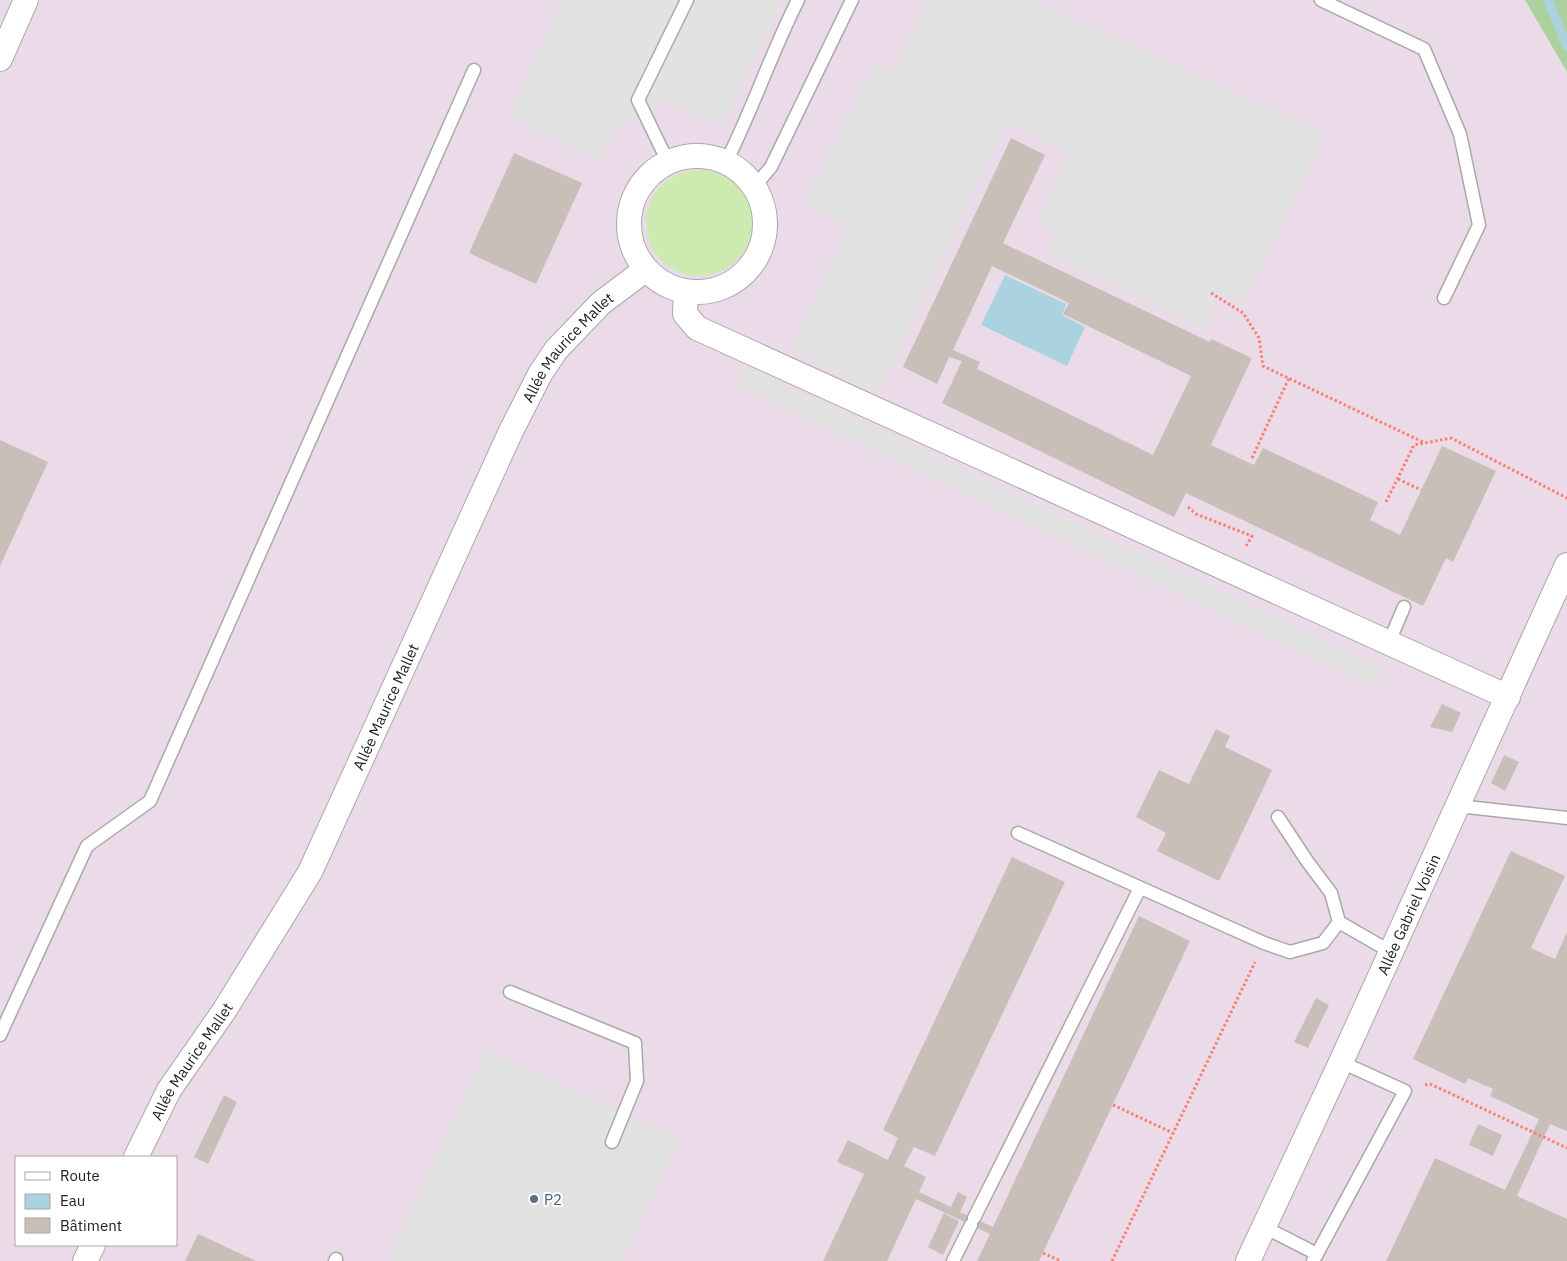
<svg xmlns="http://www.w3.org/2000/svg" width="1567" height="1261" viewBox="0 0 1567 1261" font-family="'IBM Plex Sans',sans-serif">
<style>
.industrial{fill:#ebdbe8;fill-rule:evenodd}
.grass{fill:#cdebb0}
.forest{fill:#add19e}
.parking{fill:#e2e2e2}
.water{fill:#aad3df}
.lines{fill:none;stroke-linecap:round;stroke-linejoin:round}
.stream{stroke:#aad3df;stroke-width:9}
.building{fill:#c7bfb8;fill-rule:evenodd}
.service-casing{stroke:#a9a9a9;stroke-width:15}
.minor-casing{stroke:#a9a9a9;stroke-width:26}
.path{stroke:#fa8072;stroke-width:3;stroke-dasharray:2.5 2.5;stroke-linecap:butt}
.service{stroke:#fff;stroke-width:12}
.minor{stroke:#fff;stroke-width:24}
.service-dot{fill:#5c6f8a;stroke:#fff;stroke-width:2}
.labels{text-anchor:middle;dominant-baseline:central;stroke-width:4;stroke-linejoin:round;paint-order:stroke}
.street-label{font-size:15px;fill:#222;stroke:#fff}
.service-label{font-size:15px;fill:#4e5e75;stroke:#fff;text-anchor:start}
</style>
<rect width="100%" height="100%" fill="#f2efe9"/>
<path class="industrial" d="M0,0h1525l42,72v1189h-1567zM16,1157h160v88h-160z"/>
<circle class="grass" cx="699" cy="223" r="53"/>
<path class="forest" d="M1525,0h42v72z"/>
<g class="parking">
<path d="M562,0h221l-60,127 -62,-26 -47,30 -14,31 -92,-45z"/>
<path d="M932,0h48l16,7 3,-7h35l292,134 -83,170 -23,-10 -14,37 -158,-77 7,-20 -17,-9 29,-73 -60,-29 -128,270 -89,-42 58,-126 -45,-21 71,-142 17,10 36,-70z"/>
<path d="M744,366l640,302 -10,19 -639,-302z"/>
<path d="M486,1050l194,88 -57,123h-236z"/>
</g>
<path class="water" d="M1005,275l61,29 -4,11 23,12 -18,39 -86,-41z"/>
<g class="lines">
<path class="stream" d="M1548,0l19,46"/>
</g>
<g class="building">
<path d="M1011,138l34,17 -42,88 207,99 1,-3 41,19 -41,87 43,20 9,-17 115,54 -8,18 30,15 42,-89 54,25 -43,91 -7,-4 -23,48 -237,-113 -12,24 -232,-114 20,-42 -13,-4 -12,27 -34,-17zM992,266l77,37 -6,11 128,62 -38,79 -176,-86 3,-7 -27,-12z"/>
<path d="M514,153l68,30 -46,101 -67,-31z"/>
<path d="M0,440l48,22 -48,104z"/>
<path d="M1442,704l19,9 -9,19 -22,-5z"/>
<path d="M1216,729l14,7 -5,11 47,23 -53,111 -62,-30 9,-18 -30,-16 23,-47 30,14z"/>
<path d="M1504,755l15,7 -14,29 -14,-8z"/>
<path d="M1511,851l54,25 -34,72 24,11 12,-27v199l-17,-7 -33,72 50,23v42h-181l49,-103 70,32 34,-71 -49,-23 3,-7 -25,-11 -3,6 -52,-25z"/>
<path d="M1012,857l53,25 -130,274 -21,-9 -10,19 22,11 -7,15 32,15 7,-15 9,5 -7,15 33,15 146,-311 51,25 -151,320h-62l13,-27 -74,-35 -29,62h-64l41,-87 -27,-12 11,-22 40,20 10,-22 -15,-8z"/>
<path d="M1316,998l13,7 -21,43 -14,-6z"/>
<path d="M224,1095l13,7 -29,62 -14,-7z"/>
<path d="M1478,1124l24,11 -9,21 -24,-11z"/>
<path d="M944,1213l15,8 -16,34 -15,-8z"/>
<path d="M198,1234l58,27h-71z"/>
</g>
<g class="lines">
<g class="service-casing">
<g id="service">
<path d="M1321,0l103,49 36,85 19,91 -35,73"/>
<path d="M668,162l-30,-62 49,-100"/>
<path d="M726,162c27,-53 45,-109 72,-162"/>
<path d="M755,186l16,-19 81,-167"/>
<path d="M1389,642l15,-35"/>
<path d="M1458,806l109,12"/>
<path d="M1278,817l29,44 24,32 8,29 52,30"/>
<path d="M1018,833l246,110 26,9 33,-9 16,-21"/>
<path d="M510,992l125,51 2,38 -25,61"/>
<path d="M0,1035l87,-189 63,-45 324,-731"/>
<path d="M974,1218l166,-330"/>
<path d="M1264,1227l53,27 -4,7"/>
<path d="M1317,1254l88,-163 -64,-29"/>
<path d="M335,1261l1,-2"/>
<path d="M953,1261l18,-36"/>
</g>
</g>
<g class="minor-casing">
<g id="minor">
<path d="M0,59l26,-59"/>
<circle cx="697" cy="224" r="68"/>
<path d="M686,292l-1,22 12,14 811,369"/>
<path id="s1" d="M136,1157l33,-67 55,-79 86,-139 201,-441 29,-57 16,-24 45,-47 44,-33"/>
<path d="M85,1261l8,-16"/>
<path id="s2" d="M1248,1261l93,-199 226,-497"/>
</g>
</g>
<g class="path">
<path d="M1211,293l32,20 16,25 4,28 162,77"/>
<path d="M1252,458l37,-80"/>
<path d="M1398,479l23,11"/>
<path d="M1386,502l28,-57 37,-7 116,60"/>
<path d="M1188,507l8,7 56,22 -7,12"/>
<path d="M1425,1085l5,-1 137,64"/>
<path d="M1113,1105l60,28"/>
<path d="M1043,1253l18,8"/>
<path d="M1112,1261l143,-299"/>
</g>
<use href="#service" class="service"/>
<use href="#minor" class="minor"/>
</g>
<circle class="service-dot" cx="534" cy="1199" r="5"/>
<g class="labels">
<g class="street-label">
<text stroke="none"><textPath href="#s1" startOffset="921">Allée Maurice Mallet</textPath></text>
<text stroke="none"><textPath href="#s1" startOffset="516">Allée Maurice Mallet</textPath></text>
<text stroke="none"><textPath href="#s2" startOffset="382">Allée Gabriel Voisin</textPath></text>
<text stroke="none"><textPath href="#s1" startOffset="111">Allée Maurice Mallet</textPath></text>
</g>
<g class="service-label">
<text x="544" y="1199">P2</text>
</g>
</g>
<rect x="15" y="1156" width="162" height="90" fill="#ffffff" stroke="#a7a7a7"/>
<rect x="25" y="1172" width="25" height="8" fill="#ffffff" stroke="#a7a7a7"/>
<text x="60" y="1181" font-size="15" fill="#222222">Route</text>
<rect x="25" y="1194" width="25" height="15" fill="#aad3df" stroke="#a7a7a7"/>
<text x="60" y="1206" font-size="15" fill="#222222">Eau</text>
<rect x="25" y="1218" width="25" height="15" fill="#c7bfb8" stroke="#a7a7a7"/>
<text x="60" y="1231" font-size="15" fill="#222222">Bâtiment</text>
</svg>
